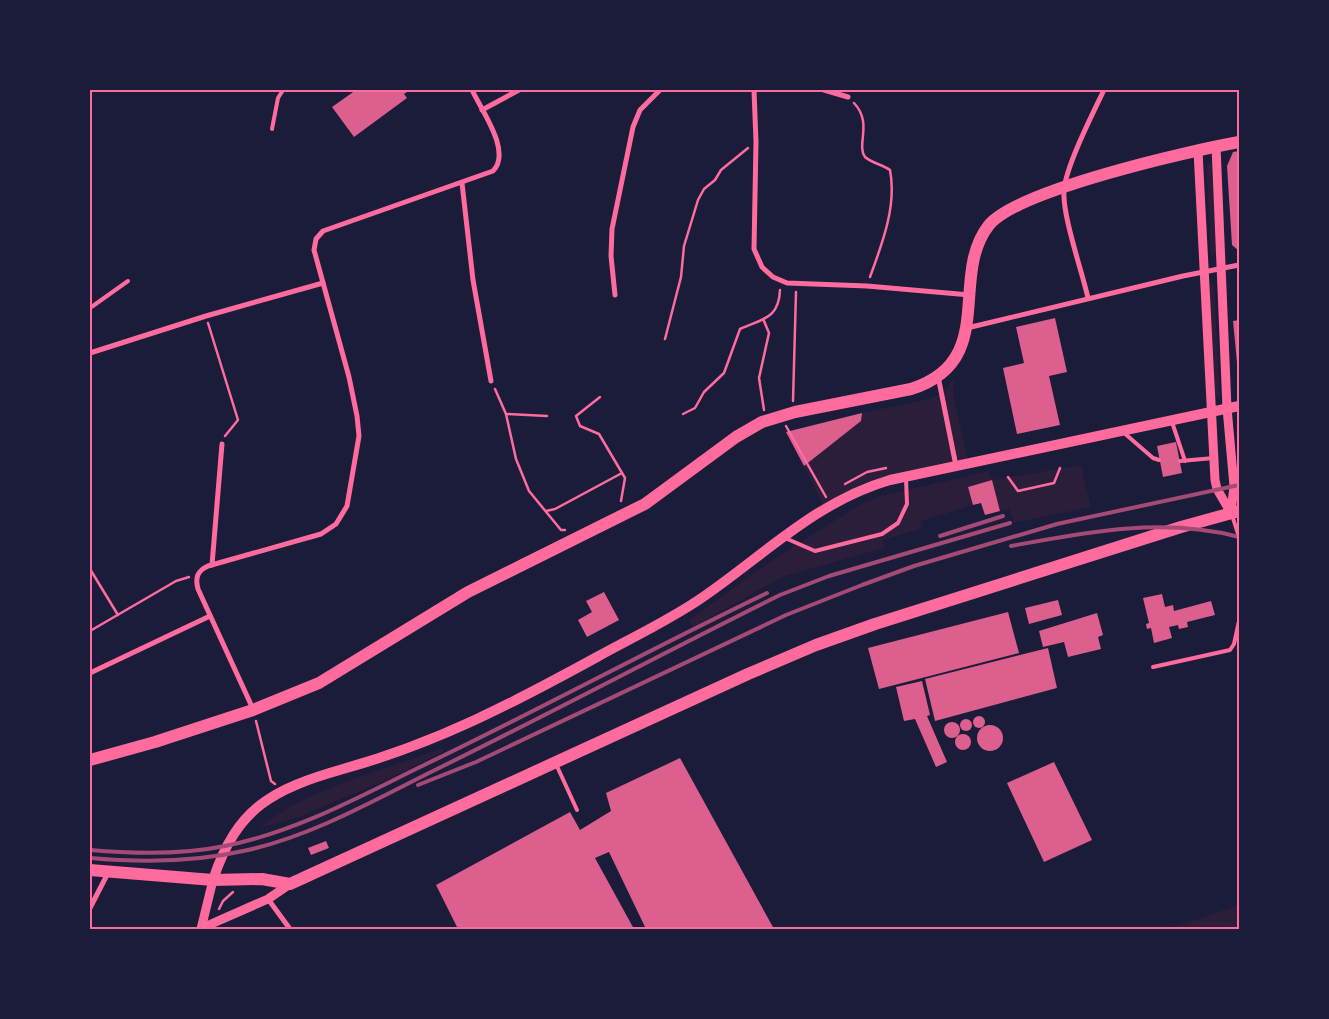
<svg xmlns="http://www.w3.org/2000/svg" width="1329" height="1019" viewBox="0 0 1329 1019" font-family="Rubik,sans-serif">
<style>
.green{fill:#2a1e3b}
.building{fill:#dd5f8e}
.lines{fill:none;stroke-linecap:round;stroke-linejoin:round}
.path{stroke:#ff6b9d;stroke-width:2.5}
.service{stroke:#ff6b9d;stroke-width:4}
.minor{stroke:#ff6b9d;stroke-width:5}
.tertiary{stroke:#ff6b9d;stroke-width:9}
.secondary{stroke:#ff6b9d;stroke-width:10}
.primary{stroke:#ff6b9d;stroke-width:12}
.rail{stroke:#a44b75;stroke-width:4}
.neatline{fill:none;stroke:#ff6b9d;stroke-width:2}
</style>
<rect width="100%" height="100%" fill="#1b1b3a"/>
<g class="green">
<path d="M1206,163h6l4,91 -5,1z"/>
<path d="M1214,284l6,112h-5l-6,-111z"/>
<path d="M954,378l-1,15 15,69 -94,19 -50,26 -20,-41 57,-45 1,-8 67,-14 14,-6z"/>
<path d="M1081,465l10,42 -77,16 -5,-14 -9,2 -8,-31 -23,6 4,19 -52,16 2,7 -40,12 1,8 -102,29 -89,50 -4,-7 85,-61 87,-55 20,-8 108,-25 3,9z"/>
<path d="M442,748l1,4 -57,28 -87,37 -40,11c52,-42 122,-56 183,-80z"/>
<path d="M1239,905v24h-70z"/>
</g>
<g class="building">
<path d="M356,90h54l-6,4 3,4 -53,39 -22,-30z"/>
<path d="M1239,151v100l-7,-6 -5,-79 6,-14z"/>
<path d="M1055,318l12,54 -18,4 11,49 -43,9 -14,-66 21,-5 -8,-36z"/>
<path d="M1239,320v53h-1l-5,-52z"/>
<path d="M862,413l-1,8 -57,45 -18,-34z"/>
<path d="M1176,442l6,31 -19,4 -6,-31z"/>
<path d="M992,480l8,31 -15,4 -4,-12 -8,2 -5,-18z"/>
<path d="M604,592l15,28 -32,17 -9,-17 14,-8 -6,-11z"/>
<path d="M1162,594l3,13 8,-2 1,6 37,-10 4,14 -28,7 1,5 -9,2 -1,-4 -9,2 3,11 -18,5 -3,-15 -4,1 -1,-5 3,-1 -6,-25z"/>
<path d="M1058,600l4,15 -33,9 -4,-16z"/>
<path d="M1008,612l11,41 -140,36 -11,-41z"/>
<path d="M1097,613l6,22 -5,2 3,12 -33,8 -4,-15 -21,5 -4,-16z"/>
<path d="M1048,648l9,40 -122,33 -10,-42z"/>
<path d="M922,681l8,34 -3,1 20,46 -11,5 -21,-48 -11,2 -8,-34z"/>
<circle cx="979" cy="722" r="6"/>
<circle cx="966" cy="725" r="6"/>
<circle cx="952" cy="730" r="8"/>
<circle cx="990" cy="738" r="13"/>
<circle cx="963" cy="742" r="8"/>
<path d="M680,758l94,171h-128l-37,-77 -14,6 39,71h-176l-22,-44 134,-73 10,18 31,-19 -5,-18z"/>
<path d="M1054,762l38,78 -48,22 -37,-79z"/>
<path d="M326,841l3,7 -18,7 -3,-7z"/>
</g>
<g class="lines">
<g class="path">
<path d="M854,103c19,20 2,42 11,54 5,5 18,8 25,13 7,36 -8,74 -20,107"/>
<path d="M764,321l5,12 -10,45 5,32"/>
<path d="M208,323l30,97 -13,16"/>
<path d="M665,339l16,-62 3,-31 14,-46 6,-11 11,-9 6,-10 27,-22"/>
<path d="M495,389l11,25 10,45 13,32 32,39h4"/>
<path d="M600,397l-24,19 4,10 19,8 26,44 -4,23"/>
<path d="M793,401l3,-109"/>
<path d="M506,414l41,2"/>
<path d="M683,414l12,-6 9,-16 20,-19 16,-44c22,-10 39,-10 40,-39"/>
<path d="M786,426l40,71"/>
<path d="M1008,477l10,14 36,-8 6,-15"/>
<path d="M845,484l22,-12 19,-4"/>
<path d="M546,511l9,-2 67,-36"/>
<path d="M90,569l28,46"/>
<path d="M90,631l86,-50 13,-4"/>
<path d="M256,721l15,60 4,3"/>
<path d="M219,909l4,-8 10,-9"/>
</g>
<g class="service">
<path d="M272,129l6,-31 5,-8"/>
<path d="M90,308l38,-27"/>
<path d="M1172,422l13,39"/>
<path d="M1123,432l30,26 6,2"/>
<path d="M1180,461l34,-3"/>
<path d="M1232,515l7,22"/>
<path d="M785,538l30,13 67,-17 16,-11 9,-19 -1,-25"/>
<path d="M1153,667l77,-17 4,-6 5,-23"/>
<path d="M556,764l21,46"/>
</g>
<g class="minor">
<path d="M754,90l2,52 -2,107 8,18 11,10 14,6 80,3 103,9"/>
<path d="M824,90l24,7"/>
<path d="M482,110l37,-20"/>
<path d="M462,183l11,97 18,101"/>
<path d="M615,295l-4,-39 1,-27 21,-102 7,-17 20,-20"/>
<path d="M1088,298c-6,-27 -26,-83 -24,-108 2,-24 29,-77 40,-100"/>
<path d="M967,328l216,-52 56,-11"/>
<path d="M90,353l116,-37 117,-33"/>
<path d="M938,376l18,90"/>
<path d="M212,565l10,-121"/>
<path d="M90,673l120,-57"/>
<path d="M253,709l-55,-120c-3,-11 -1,-18 10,-23l113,-32 15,-10 11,-18 12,-70 -2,-20 -8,-39 -35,-127 2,-11 7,-8 170,-60c19,-19 -11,-60 -21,-81"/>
<path d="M268,899l22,30"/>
<path d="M90,908l18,-35"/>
</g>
<g class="tertiary">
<path d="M1216,146l11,262 7,78 -3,27"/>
<path d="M1198,151l17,329 2,9 14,24"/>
<path d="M202,928l66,-29 22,-15"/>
<path d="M201,929l12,-49"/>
</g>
<path class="secondary" d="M213,880c24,-73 60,-91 130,-111 94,-26 170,-66 254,-112 36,-20 73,-37 106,-60 61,-42 114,-96 187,-117l349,-74"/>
<g class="primary">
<path d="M90,760l65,-18 98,-32 66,-27 149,-91 177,-88 91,-67 26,-15 33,-10 116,-23c88,-28 37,-112 78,-164 29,-35 200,-74 250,-83"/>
<path d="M90,870l123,10 49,-1 28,5 458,-210 68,-29 59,-21 306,-97 58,-16"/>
</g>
<g class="rail">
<path d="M940,536l63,-20"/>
<path d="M1011,546c76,-14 151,-29 228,-9"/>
<path d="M418,785l58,-23 310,-147 76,-30 52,-19 143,-42 182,-39"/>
<path d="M90,850c45,4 91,5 135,-4 70,-14 132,-48 195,-79 117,-56 230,-118 347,-174"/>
<path d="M90,858c53,5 106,4 158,-8 67,-15 130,-52 191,-82 114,-56 226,-116 341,-173l49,-19 181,-53"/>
</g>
</g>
<rect width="1329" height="1019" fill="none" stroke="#1b1b3a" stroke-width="182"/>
<rect x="91" y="91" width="1147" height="837" class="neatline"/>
</svg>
